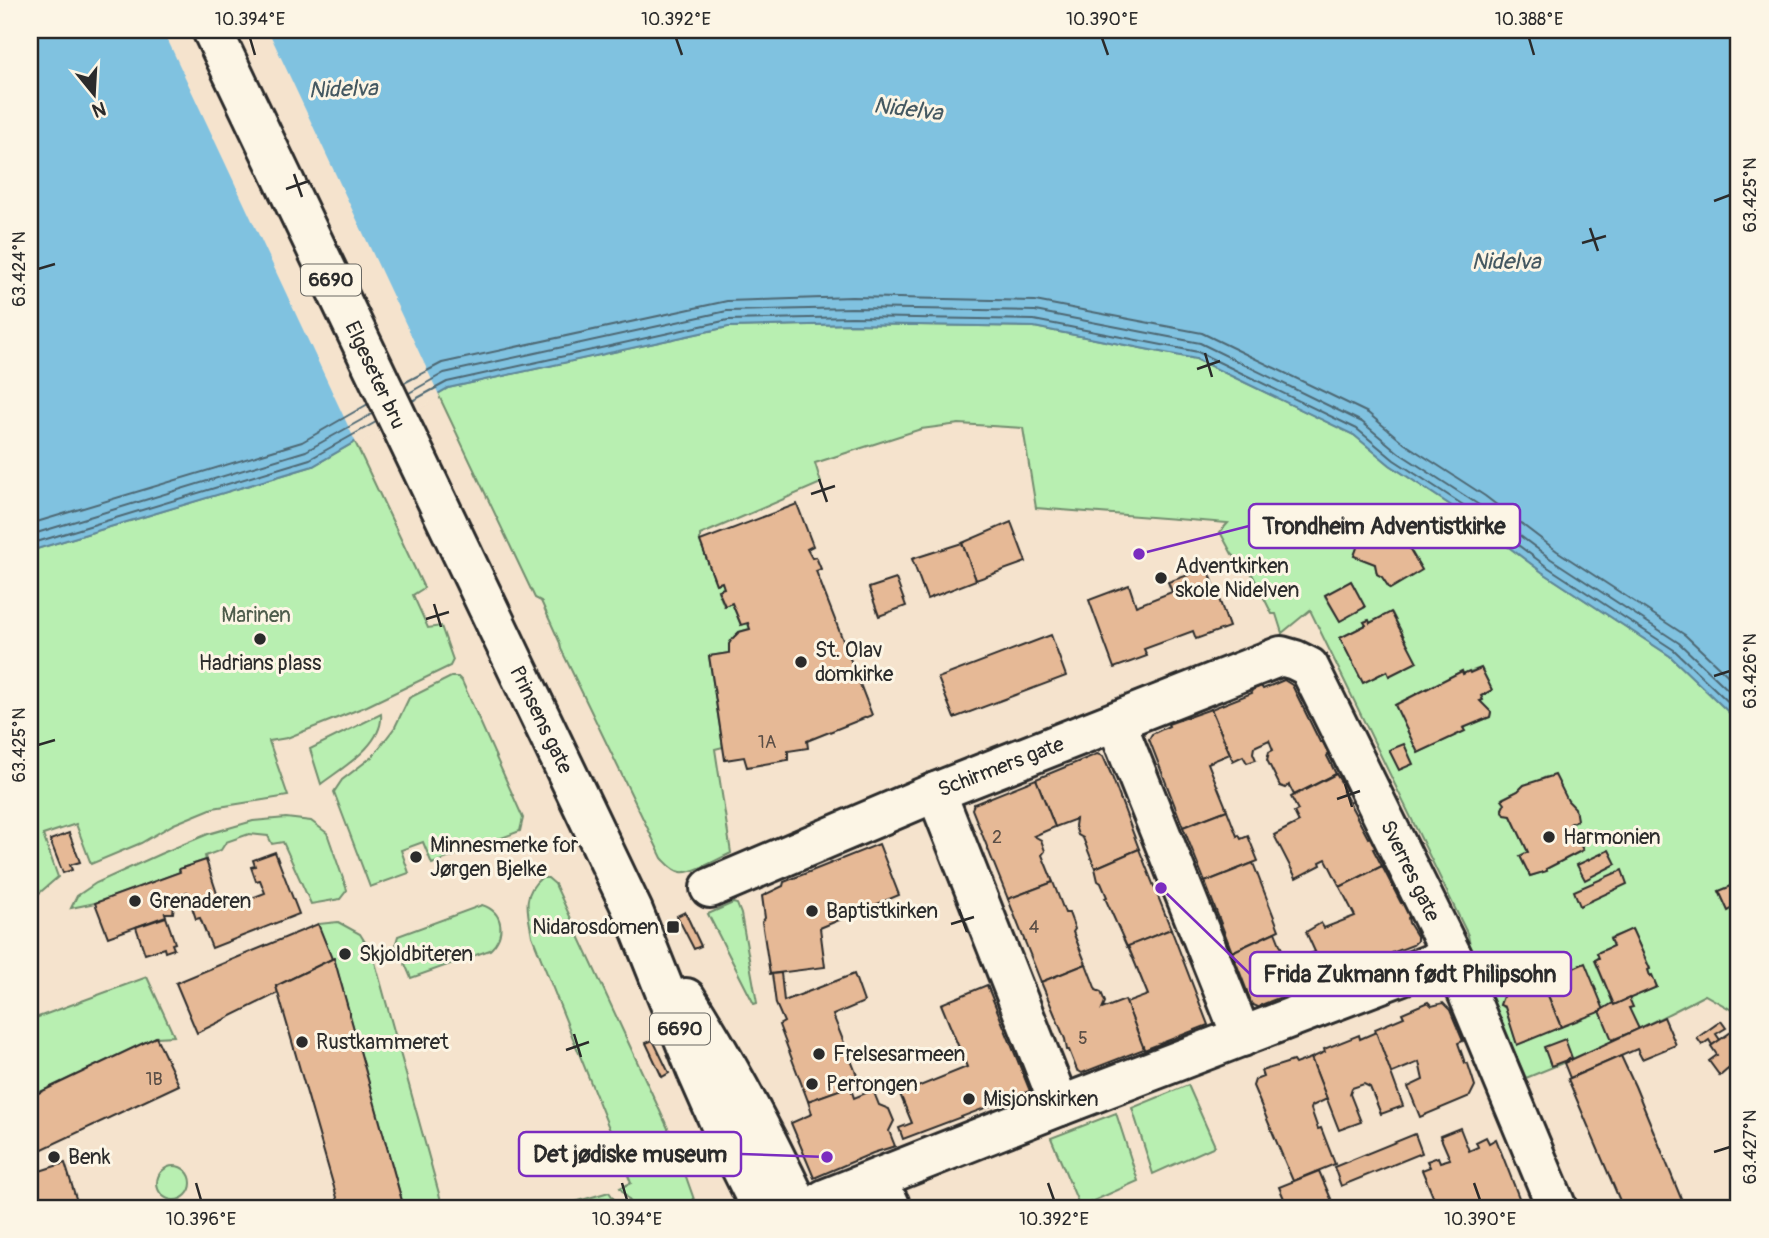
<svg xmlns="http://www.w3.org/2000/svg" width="1769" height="1238" viewBox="0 0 1769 1238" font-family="Pangolin,sans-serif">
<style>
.green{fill:#b8efb1;stroke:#728d6e;stroke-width:2;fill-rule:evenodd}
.water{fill:#80c2e0;stroke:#5e8698;stroke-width:2}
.pier{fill:#f5e3cd}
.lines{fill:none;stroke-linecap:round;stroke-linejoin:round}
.shore{stroke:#4d6773;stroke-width:2}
.building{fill:#e6b996;stroke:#2b2b2b;stroke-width:2}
.minor-casing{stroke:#2b2b2b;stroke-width:44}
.major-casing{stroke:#2b2b2b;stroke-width:44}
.minor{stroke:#fcf5e5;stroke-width:38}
.major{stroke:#fcf5e5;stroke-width:38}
.ticks{fill:none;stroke:#2b2b2b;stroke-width:2.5}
.poi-dot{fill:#2b2b2b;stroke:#fcf5e5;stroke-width:2.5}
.labels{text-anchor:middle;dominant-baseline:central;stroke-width:6;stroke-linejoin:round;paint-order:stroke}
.number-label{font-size:18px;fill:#5a4e46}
.shield{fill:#fcf5e5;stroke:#6a6863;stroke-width:2}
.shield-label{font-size:19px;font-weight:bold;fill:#2b2b2b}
.street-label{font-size:21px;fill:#2b2b2b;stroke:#fcf5e5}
.poi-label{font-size:21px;fill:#2b2b2b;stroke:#fcf5e5;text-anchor:start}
.park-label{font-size:21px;fill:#4e5c4c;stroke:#fcf5e5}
.water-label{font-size:23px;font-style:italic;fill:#445861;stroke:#fcf5e5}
.leader{fill:none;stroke:#7b2cbf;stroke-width:2.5}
.callout-dot{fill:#7b2cbf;stroke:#fcf5e5;stroke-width:2.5}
.callout{fill:#fcf5e5;stroke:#7b2cbf;stroke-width:2.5}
.callout-label{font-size:23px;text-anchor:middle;font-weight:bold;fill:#2b2b2b}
.neatline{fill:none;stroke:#2b2b2b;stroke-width:2.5}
.ticks-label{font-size:18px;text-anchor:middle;fill:#2b2b2b}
</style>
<rect width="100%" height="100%" fill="#f5e3cd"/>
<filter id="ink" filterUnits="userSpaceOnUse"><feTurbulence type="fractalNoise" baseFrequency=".0143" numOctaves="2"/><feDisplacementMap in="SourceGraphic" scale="14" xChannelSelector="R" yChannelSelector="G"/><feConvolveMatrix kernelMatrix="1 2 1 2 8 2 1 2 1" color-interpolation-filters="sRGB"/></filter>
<g filter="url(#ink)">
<g class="green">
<path d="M852,324l182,3 162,32 158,76 36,30 80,53 72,54 128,84 69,66v161l-20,8 9,19 7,-3 4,9v98l-34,-19c-58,31 -118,59 -179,83l-54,-121 -4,-22 -158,-325 -28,23 -6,-19h-4l-22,-44 -18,-16 -12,-22 8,-9 -192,-15 -13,-80 -64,-4 -38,5 -106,34 6,20 -121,52v6l16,43 6,-2 2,6 -6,3 6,15 8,-3 9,22 7,-2 2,6c-13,2 -21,10 -21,24l-20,3 14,91 -8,2 16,104c-11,5 -38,21 -50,19 -8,-1 -14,-9 -19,-14l-101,-209 -1,-6 -19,-42 -6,-3 -97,-204 10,-6 280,-61zM1367,522l54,48 -31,19 -8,-12 -5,-3 -2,-10 -21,-8zM1351,581l14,26 -25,14 -15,-25zM1392,613l24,49 -27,13 -2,-4 -24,12 -23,-45 26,-13 -2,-3 4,-2 2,3zM1481,668l11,22 -11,6 -1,5 11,11 -1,5 -27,11 1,3 -46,22 -23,-48 67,-34 1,3zM1546,777l26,28 5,15 -7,4 13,26 -37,19v2l-16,5 -10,-20 8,-4 -17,-36 -9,-7 3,-6 -2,-5 15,-7 6,-6h6zM1632,930l18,38 -2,2 2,6 2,-1 5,12 -43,18 -19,-44 4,-3 -2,-5 16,-7 -3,-8zM1584,964l-67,80 -12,-37 -5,-2 5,-14 7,2 41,-16 -1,-5 15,-6 2,4z"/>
<path d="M355,442l69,146 -11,7 15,33 13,-2 12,34 -3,6 -83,40 -80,32 -18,3 19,55 -75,12 -39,16 -33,19 -50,21 -15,-40 -33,11 15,42 -28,24v-350l283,-85z"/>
<path d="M451,677h7l4,4 61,137 -3,13 -88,33 -9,-22 -22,8 8,23 -39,14 -36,-95 8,-12 31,-24 22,-29 14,-29z"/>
<path d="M381,714c3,30 -39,54 -60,70l-11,-35z"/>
<path d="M286,818l25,3 16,12 20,57 -7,9 -29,5 -28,-62 -11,2 -4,-8 -19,-2 -23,8 -5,8 -16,6 1,4 -27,9 1,3 -85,31 -24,5 6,-12 19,-13 64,-29 48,-20 45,-13z"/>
<path d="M541,878h7l7,6 117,253 25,71h-62l-15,-20 11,-5 -99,-247c-4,-24 -11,-41 9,-58z"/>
<path d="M733,903l4,1 4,10 16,89 -3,1 -46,-90z"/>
<path d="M482,905c22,7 24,30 8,45l-79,28 -15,-35 2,-7z"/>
<path d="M338,922l22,12 13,21 70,253h-39l-70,-249h-2l-14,-35z"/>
<path d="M147,977l27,59 -18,1 -126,60v-77z"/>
<path d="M1188,1085l27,61 -62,28 -21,-66z"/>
<path d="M1116,1113l22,68 -58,26 -29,-69z"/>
<circle cx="174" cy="1183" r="17"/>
<path d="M609,1192l11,16h-65z"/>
</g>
<path class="water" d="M30,30h1709v692l-69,-66 -128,-84 -72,-54 -80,-53 -36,-30 -158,-76 -162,-32 -182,-3 -124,3 -280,61 -135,78 -283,85z"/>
<path class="pier" d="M163,30h105l172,367 -83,48z"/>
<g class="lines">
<g class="shore">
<path d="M404,383l38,-20 285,-62 125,-4 183,4 167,32 166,80 37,31 80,52 72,55 128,84 54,51"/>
<path d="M409,393l35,-20 283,-62 125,-3 183,3 165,32 162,79 37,31 80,52 72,54 128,84 60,57"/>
<path d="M412,401l35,-19 281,-62 124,-3 182,3 164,32 159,77 37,31 80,52 72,54 128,84 65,62"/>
<path d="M30,524l272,-82 66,-38"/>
<path d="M30,535l276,-84 66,-37"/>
<path d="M30,544l280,-85 66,-37"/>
</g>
</g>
<g class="building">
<path d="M797,504l16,42 -6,3 5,9 4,-1 5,12 -5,2 56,144 -65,26 1,7 -20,3v9l-41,7 -3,-10 -19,3 -16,-104 20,-3v-9l3,-5 7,-7 11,-3 -2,-6 -7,2 -9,-22 -7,3 -7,-16 6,-2 -2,-6 -6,2 -16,-43z"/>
<path d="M1367,521l34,13 21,36 -32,19 -8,-12 -5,-3 -2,-10 -21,-8z"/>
<path d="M1011,522l15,40 -50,18 -14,-37z"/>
<path d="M962,543l14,37 -49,19 -15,-40z"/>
<path d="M1208,568l21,59 -33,12 -3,-8 -49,18 3,7 -33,12 -25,-68 40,-15 7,21 36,-14 -4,-10z"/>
<path d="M896,579l10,27 -27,10 -10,-28z"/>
<path d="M1351,581l14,26 -25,14 -15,-26z"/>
<path d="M1391,612l26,50 -28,14 -2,-5 -24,12 -23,-45 26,-13 -2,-3 5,-2 1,3z"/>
<path d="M1051,635l15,41 -112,42 -16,-40z"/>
<path d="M1481,668l11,22 -11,6 2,4 -3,1 11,11 -1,5 -27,11 2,3 -47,22 -23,-48 67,-34 1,3 6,-3 1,2z"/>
<path d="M1284,680l8,5 28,57h3l6,11 -2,3 9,18 -42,21 -5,-10 -3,3 -6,-2 -13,-26 2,-8 4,-2 -4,-10 -15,7 -1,6 3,7 -9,3 -4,-7 -10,5 -22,-52 41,-16 -1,-3 10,-4 2,3z"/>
<path d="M1211,709l19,45 -22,9 19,47 -44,17 -34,-88 3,-5 17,-8 -1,-2z"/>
<path d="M1404,744l9,20 -14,6 -10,-20z"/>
<path d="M1097,754l6,2 8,18 28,75 -44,19 -12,-30 -5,-3 -3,-9 1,-7 -21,8 -19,-48z"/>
<path d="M1336,774l10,16 -3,1 25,47 2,-1 6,11 -3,1 9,17 -42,21 -14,-28 -6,3 1,3 -25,13 -22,-43 25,-13 -5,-10 4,-2 -7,-13z"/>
<path d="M1555,775l13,26 7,7 2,12 -7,4 13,26 -37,19 1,2 -17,5 -10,-20 8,-4 -17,-36 -6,-1 -3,-6 3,-6 -3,-4 16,-8 6,-6z"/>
<path d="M1036,779l19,48 -21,9 7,4 4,11 -3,4 11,27 -45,17 -36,-90 2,-5z"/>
<path d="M1227,810l10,26 2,-1 2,4 7,-3 10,25 -53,21 -22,-55z"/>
<path d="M69,833l11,29 -10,3 2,5 -9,3 -13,-33z"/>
<path d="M879,844l20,51 -79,33 5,39 -55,7 -8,-52 3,-4 -3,-22 21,-10 1,-4z"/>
<path d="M1139,849l32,80 -44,18 -22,-49 2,-1 -6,-14 -3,-2 -3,-13z"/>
<path d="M1609,850l7,14 -31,16 -8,-15z"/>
<path d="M275,852l24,62 -87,34 -12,-30 -4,1 -9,-27 -18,7 2,6 3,-1 -1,9h-8l1,3 -58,21 -13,-34 85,-31 -1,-3 27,-9 16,49 43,-16 -5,-13 -4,1 -5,-14 4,-1 -2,-6z"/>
<path d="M1253,863l26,67 -47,22 -27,-70z"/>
<path d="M1382,866l19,37 3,1 6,11 -2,3 1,5 8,13v5l-4,4 -21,8v4l-9,4 -2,-3 -24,9v3l-10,4 -1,-3 -19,7 -21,-46 15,-9 3,5 31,-12 -15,-29z"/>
<path d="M1622,870l5,14 -47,22 -6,-15z"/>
<path d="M1053,882l12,31h4l6,16 -2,3 13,32 -45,18 -33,-83z"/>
<path d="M1739,883v33l-4,-9 -7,4 -9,-20z"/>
<path d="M685,912l16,34 -7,3 -17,-33z"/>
<path d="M166,917l9,26 -3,1 2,5 -9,3 -1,-4 -19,6 -9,-27z"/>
<path d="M318,924l14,35 -56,27 2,7 -81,40 -21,-50z"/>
<path d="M1171,929l37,96 -64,25 -18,-47 22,-8 -20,-49z"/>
<path d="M1632,929l18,40 -2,1 2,6 2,-1 5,12 -43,18 -19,-45 4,-2 -2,-5 16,-7 -3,-7z"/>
<path d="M1275,932l12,30 28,-10 12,27 -66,26 -1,3 -11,-5 1,-4 -18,-47z"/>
<path d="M334,958l70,250h-64l-64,-222z"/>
<path d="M1585,963l19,47 -43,17 -19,-46 11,-4 -2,-5 16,-6 2,4z"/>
<path d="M1086,964l10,26 5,2 4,10 -3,7 23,-9 19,49 -62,24 -5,-3 -8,-20h-2l-2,-11 -24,-57z"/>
<path d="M781,973l3,28 70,-27 10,28 -31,13 27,68 -52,18 -29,-76 5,-3 -8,-18 -4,-30z"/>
<path d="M1542,981l19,46 -44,18 -12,-38 -5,-2 5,-14 7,2z"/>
<path d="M987,985l43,106 -127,48 -4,-11 13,-5 -12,-29 67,-27 -26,-63z"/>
<path d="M1629,998l4,9 -4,1 10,21 -27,11 -12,-29 13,-8 1,2z"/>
<path d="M1428,1002l4,4 11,-3 7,7 13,31 -5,2 7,20 3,1 7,22 -5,10 -50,21 -12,-30 15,-7 -4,-18 -29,12 -15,-45 29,-12 -2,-4z"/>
<path d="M1664,1017l12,28 -34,14 -5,-10 -67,29 -6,-15z"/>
<path d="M1721,1021l5,7 -10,6 4,6 -8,5 -3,-5 -7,5 -5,-7z"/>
<path d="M1734,1030l5,8v46l-11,-15 -8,7 -11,-15 8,-6 -6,-9z"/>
<path d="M1376,1032l27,74 -22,8 -11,-27 -6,-3 -12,4 -2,6 11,28 -22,8 -28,-72 14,-6 -1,-3 35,-14 1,4z"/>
<path d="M156,1037l23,48 -149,70v-58z"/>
<path d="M1565,1039l7,19 -21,8 -7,-19z"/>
<path d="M653,1040l16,33 -7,4 -16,-34z"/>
<path d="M1621,1056l14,30 50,122h-62l-55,-129z"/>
<path d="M1311,1058l16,41 -15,7 -1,3 7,20 3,-1 14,36 -42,17 -40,-95 2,-6 8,-3 -2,-6 32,-10 2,3z"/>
<path d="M850,1086l4,12 19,-8 6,15 10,4 5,12 -5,10 6,15 -22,7 -59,25 -23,-55 21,-9 -4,-13z"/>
<path d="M1460,1128l9,23 9,-4 -2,-5 10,-5 3,6 7,-4 27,69 -86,-2 -15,-36 8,-3 -3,-6 11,-4 2,5 10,-3 -10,-23z"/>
<path d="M1415,1134l7,19 -81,33 -7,-19z"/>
<path d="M65,1163l14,45h-49v-34z"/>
<path d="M1319,1171l16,37h-47l-9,-21z"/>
</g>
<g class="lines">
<g class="minor-casing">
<g id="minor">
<path d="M1116,722l126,315"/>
<path d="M936,792l124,314"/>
<path d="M710,888l226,-96 345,-136 14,4 14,7 143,289 105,252"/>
<path d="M825,1199l235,-93 392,-150"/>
<path d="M889,1203l2,5"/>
</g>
</g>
<g class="major-casing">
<g id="major">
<path d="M212,30l421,881 63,158 34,77 31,62"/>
<path d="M686,998c43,68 80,138 114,210"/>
</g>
</g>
<use href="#minor" class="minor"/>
<use href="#major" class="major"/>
</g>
</g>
<path class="ticks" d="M250,38l5,17M676,38l6,17M1102,38l6,17M1529,38l5,17M294,174l8,23M286,189l23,-8M1714,201l16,-6M1590,228l8,23M1582,243l24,-7M38,269l17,-5M1205,353l7,24M1197,369l23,-8M819,479l8,23M811,494l24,-8M434,604l7,23M426,619l23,-7M1714,676l16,-5M38,745l17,-5M1345,784l7,23M1337,799l23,-8M959,909l8,23M951,924l23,-7M574,1034l7,23M566,1050l23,-8M1714,1152l16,-5M196,1183l5,17M622,1183l5,17M1048,1183l6,17M1474,1183l6,17"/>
<g class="poi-dot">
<circle cx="1161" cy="578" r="7"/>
<circle cx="260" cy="639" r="7"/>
<circle cx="801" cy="662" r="7"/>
<circle cx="1549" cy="837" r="7"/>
<circle cx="416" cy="857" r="7"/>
<circle cx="135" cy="901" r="7"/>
<circle cx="812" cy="911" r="7"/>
<rect x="666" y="920" width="14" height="14" rx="3.5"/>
<circle cx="345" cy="954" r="7"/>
<circle cx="302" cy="1042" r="7"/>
<circle cx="819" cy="1054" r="7"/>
<circle cx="812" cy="1084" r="7"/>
<circle cx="969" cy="1099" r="7"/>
<circle cx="54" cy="1157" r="7"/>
</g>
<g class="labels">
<g class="number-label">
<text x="767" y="742">1A</text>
<text x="997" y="837">2</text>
<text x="1034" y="927">4</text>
<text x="1083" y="1038">5</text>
<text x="154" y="1079">1B</text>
</g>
<g class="shield">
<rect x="301" y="264.5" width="60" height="31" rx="5"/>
<rect x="650" y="1013.5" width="60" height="31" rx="5"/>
</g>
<g class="shield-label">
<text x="331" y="280">6690</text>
<text x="680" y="1029">6690</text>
</g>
<g class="street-label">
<text transform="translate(375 375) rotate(65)">Elgeseter bru</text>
<text transform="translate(541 720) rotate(64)">Prinsens gate</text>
<text transform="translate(1001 767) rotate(-21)">Schirmers gate</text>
<text transform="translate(1410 871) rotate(64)">Sverres gate</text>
</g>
<g class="poi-label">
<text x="1175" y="566">Adventkirken<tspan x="1175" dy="24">skole Nidelven</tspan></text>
<text x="815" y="650">St. Olav<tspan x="815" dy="24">domkirke</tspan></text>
<text x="260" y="663" text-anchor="middle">Hadrians plass</text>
<text x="1563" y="837">Harmonien</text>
<text x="430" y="845">Minnesmerke for<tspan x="430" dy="24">Jørgen Bjelke</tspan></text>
<text x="149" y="901">Grenaderen</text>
<text x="826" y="911">Baptistkirken</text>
<text x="659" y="927" text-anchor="end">Nidarosdomen</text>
<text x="359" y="954">Skjoldbiteren</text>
<text x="316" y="1042">Rustkammeret</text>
<text x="833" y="1054">Frelsesarmeen</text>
<text x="826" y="1084">Perrongen</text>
<text x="983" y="1099">Misjonskirken</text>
<text x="68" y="1157">Benk</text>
</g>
<g class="park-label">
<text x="256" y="615">Marinen</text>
</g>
<g class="water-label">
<text transform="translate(343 89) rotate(-2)">Nidelva</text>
<text transform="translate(908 109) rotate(7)">Nidelva</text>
<text x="1506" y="261">Nidelva</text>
</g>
</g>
<path class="leader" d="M1139 554L1249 526M1161 888L1250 974M827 1157L741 1154"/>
<g class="callout-dot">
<circle cx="1139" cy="554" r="7"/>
<circle cx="1161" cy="888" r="7"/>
<circle cx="827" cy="1157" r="7"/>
</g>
<g class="callout">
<rect x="1249" y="504" width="271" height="44" rx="7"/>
<rect x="1250" y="952" width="321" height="44" rx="7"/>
<rect x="519" y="1132" width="222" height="44" rx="7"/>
</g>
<g class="callout-label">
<text x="1384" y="534">Trondheim Adventistkirke</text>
<text x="1410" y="982">Frida Zukmann født Philipsohn</text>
<text x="630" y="1162">Det jødiske museum</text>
</g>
<rect width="1769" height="1238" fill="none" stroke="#fcf5e5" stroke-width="77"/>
<g transform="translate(94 94) rotate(162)" stroke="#fcf5e5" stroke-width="5" paint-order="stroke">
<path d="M0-5L12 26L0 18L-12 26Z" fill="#2b2b2b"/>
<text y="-10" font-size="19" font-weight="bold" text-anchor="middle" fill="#2b2b2b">N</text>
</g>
<rect x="38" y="38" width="1692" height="1162" class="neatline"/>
<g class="ticks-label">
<text x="250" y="25">10.394°E</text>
<text x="676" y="25">10.392°E</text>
<text x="1102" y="25">10.390°E</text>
<text x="1529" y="25">10.388°E</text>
<text transform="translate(1750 195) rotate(-90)" y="6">63.425°N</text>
<text transform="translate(19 269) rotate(-90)" y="6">63.424°N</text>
<text transform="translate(1750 671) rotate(-90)" y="6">63.426°N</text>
<text transform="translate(19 745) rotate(-90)" y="6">63.425°N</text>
<text transform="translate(1750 1147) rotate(-90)" y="6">63.427°N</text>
<text x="201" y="1225">10.396°E</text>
<text x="627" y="1225">10.394°E</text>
<text x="1054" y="1225">10.392°E</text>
<text x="1480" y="1225">10.390°E</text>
</g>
</svg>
